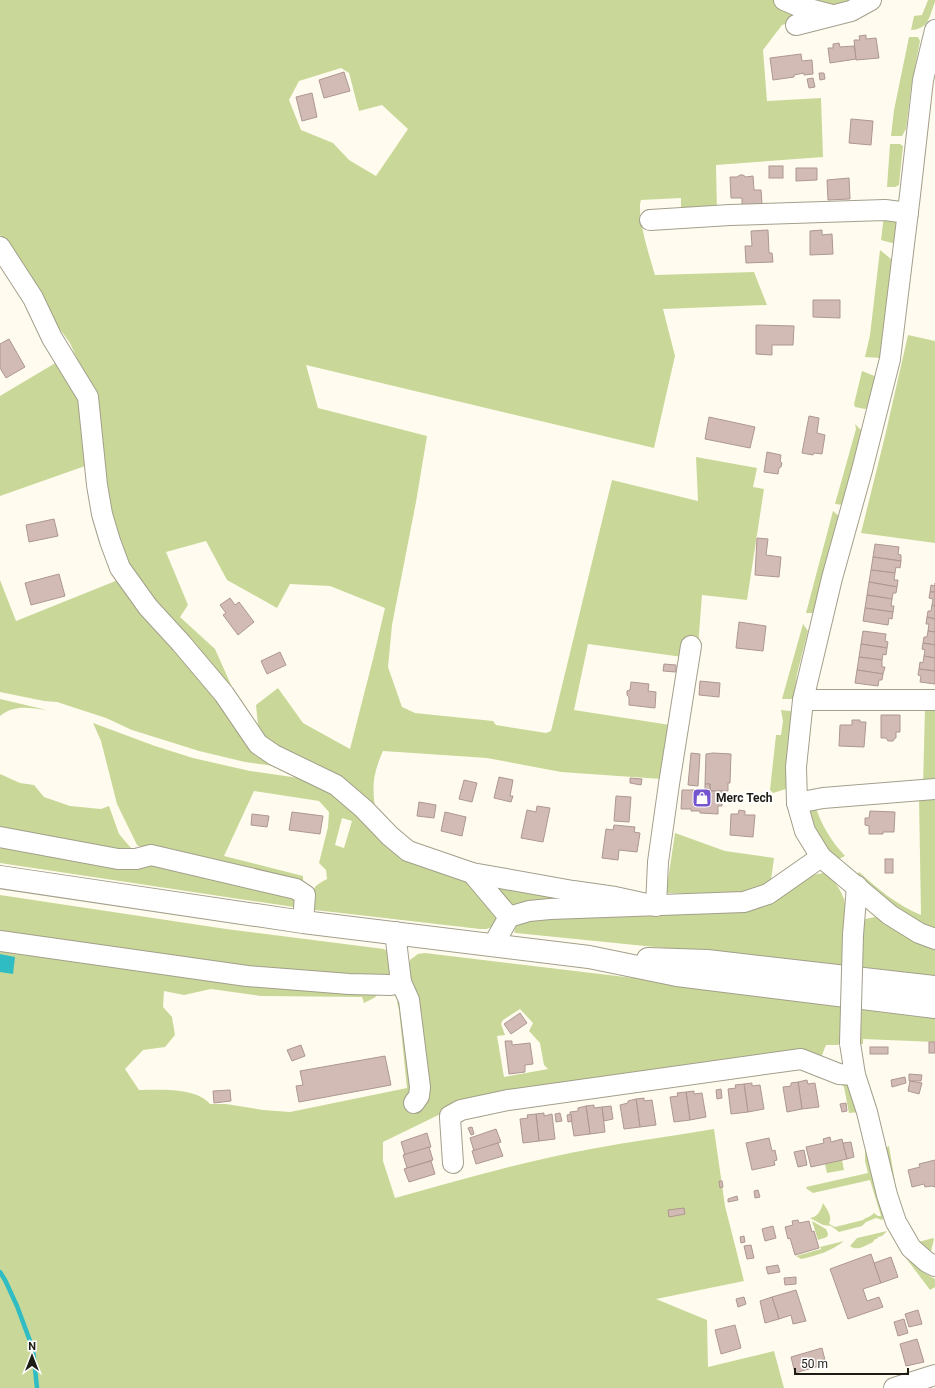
<svg xmlns="http://www.w3.org/2000/svg" width="935" height="1388" viewBox="0 0 935 1388" font-family="Roboto,sans-serif">
<style>
.green{fill:#c9d898;fill-rule:evenodd}
.water{fill:#2fbcc2}
.lines{fill:none;stroke-linecap:round;stroke-linejoin:round}
.stream{stroke:#2fbcc2;stroke-width:4.5}
.building{fill:#d2bbb4;stroke:#ae9791}
.minor-casing{stroke:#a39f8b;stroke-width:22}
.major-casing{stroke:#a39f8b;stroke-width:24}
.minor{stroke:#fff;stroke-width:20}
.major{stroke:#fff;stroke-width:22}
.minor-bridge-casing{stroke:#a39f8b;stroke-width:22;stroke-linecap:butt}
.minor-bridge{stroke:#fff;stroke-width:20}
.labels{text-anchor:middle;dominant-baseline:central;stroke-width:3.5;stroke-linejoin:round;paint-order:stroke}
.poi-label{font-size:12px;font-weight:bold;fill:#1e1c14;stroke:#fff;text-anchor:start}
</style>
<rect width="100%" height="100%" fill="#fffcef"/>
<g class="green">
<path d="M0,0h860l-78,25 -19,25 4,51 54,-3 2,59 -107,8 1,47 -36,-1v-13l-40,2c-5,15 9,58 14,75l99,-3 13,33 -104,4 12,47 -21,92 -348,-83 12,43 109,28 -11,66 -24,123 -4,42 14,40 13,6 78,8 3,4 50,8 5,-2 61,-251 86,21 -2,-44 61,11 -4,19 11,2 -17,111 -45,-5 -5,64 -109,-15 -14,66 96,15 -9,54 -100,-7 -74,-14 -104,-7c-11,25 -11,37 -7,63l-117,-79 -3,-30 22,-17 25,35 47,26 23,-90 12,-51 -55,-22 -40,-2 -13,24 -50,-28 -21,-39 -40,11 22,53 -8,12 35,32 29,65 -118,-141 -17,-56 -19,-129 -20,-45 -17,-23 -12,-28 -20,-32 -21,-25zM341,68l8,5 10,38 23,-6 26,24 -32,47 -27,-16 -16,-17 -32,-13 -12,-30 10,-19z"/>
<path d="M928,0h7v2c-6,15 -6,27 -24,28l3,-14 8,-1z"/>
<path d="M909,37h9l2,4 -9,47 -5,41 -4,7h-11l3,-26z"/>
<path d="M890,144h10l3,2 -4,39 -4,2h-8z"/>
<path d="M884,215l11,3 2,4 -2,20 -3,1 -11,-3z"/>
<path d="M880,250l11,9 2,4 -12,95 -16,-1 5,-22z"/>
<path d="M908,335l27,6v202l-74,-10 24,-97z"/>
<path d="M57,362l24,37 7,66 -88,31v-100z"/>
<path d="M862,371l15,6 -7,29 -5,3 -10,-2 -1,-3z"/>
<path d="M855,424l8,8 -20,73 -8,-1 21,-75z"/>
<path d="M833,511l7,6 -27,96h-7z"/>
<path d="M0,580l16,41 102,-41 164,187 -37,-5 -46,-11 -67,-21 -26,-12 -49,-16 -13,-1 -44,-9z"/>
<path d="M803,624l5,7 -11,43 -3,22 -2,3h-10z"/>
<path d="M0,699l47,11c-18,-2 -32,-6 -47,6z"/>
<path d="M925,707h10v79l-12,1z"/>
<path d="M781,710l9,1 4,2 -8,76 -13,4 -3,-3 6,-55h5l2,-14z"/>
<path d="M93,723l62,23 38,12 57,13 63,9 159,103 5,12 15,13 6,10 -2,7 -9,4h-7l-165,-19 -4,-5c0,-15 2,-19 16,-26l-1,-9 -7,-7 9,-36 1,-15 -10,-11 -65,-10 -30,65 79,20v12l-156,-37 -10,-6 -20,-41 -16,-63zM342,818l10,3 -8,27 -9,-3z"/>
<path d="M0,774l20,9 14,2 10,12 26,9 31,3 8,-3 10,28 12,14 -4,9 -127,-24z"/>
<path d="M935,793v139c-30,-11 -57,-34 -81,-55l5,-5c19,17 38,33 62,43l-2,-117 -104,7c6,20 17,37 30,51l-6,3c-3,-2 -6,-4 -8,-6 -8,-7 -26,-40 -24,-50l8,-1z"/>
<path d="M675,833l50,18 49,7 -4,29 -36,8 -68,-2z"/>
<path d="M0,843l144,18 152,34 4,13 -300,-45z"/>
<path d="M823,873c9,3 18,17 21,26 2,8 1,18 1,26 0,14 0,27 0,41l-329,-33 -2,-1 2,-6 12,-8 215,-7 70,-36z"/>
<path d="M491,881l122,19 -100,9z"/>
<path d="M0,895l226,34 158,20 6,4 2,12 -2,11 -10,17 -6,5 -10,5 -2,-6 -101,-1 -50,-7 -27,6 -20,-4 -1,16 9,10 3,18 -10,12 -22,3 -18,19 14,21c20,0 57,-3 71,14h16l37,6 27,2 117,-24 -8,-78 -2,-8 16,-3 -6,-21 3,-18 8,-6 7,-1 419,50 -2,37 -4,5h-12l-6,15 -361,45 -76,37v19l12,37c65,-18 130,-37 196,-49 41,-8 82,-13 123,-20l11,77 19,75 -88,18 51,21 1,47 66,-16 10,37h-784zM520,1009l13,14 -4,8 11,12 4,22 4,4 -44,8 -7,-41 8,-1 -4,-11 2,-4z"/>
<path d="M875,917l60,30v30l-73,-10 1,-41 2,-7z"/>
<path d="M860,1005l75,8v29l-72,-3v5h-4z"/>
<path d="M849,1083l10,29 -10,1 -5,-26 -3,-3z"/>
<path d="M889,1146l10,61 8,22 8,14 18,-5 1,1 -4,16 -3,1c-6,-5 -12,-9 -16,-14 -17,-22 -25,-65 -31,-91z"/>
<path d="M865,1150l9,10 12,55 -4,5 -6,-2 -10,4 -4,4 -23,6 -8,-6 -8,-1 -13,-7c8,-1 11,-8 13,-15 4,7 10,13 6,21l6,3 28,-7c3,-3 8,-3 11,-7l4,3h3l-11,-36 -57,13 -6,-4 -1,-2 62,-14 -3,-12z"/>
<path d="M842,1160l2,10 -17,3 -2,-9z"/>
<path d="M812,1221l14,8 2,5 -1,3 -9,3z"/>
<path d="M887,1231l-5,5 -4,1 -1,2h-2l-2,3c-7,3 -16,10 -23,4l7,-8z"/>
<path d="M844,1241c-12,10 -28,15 -43,18l-5,-3 25,-7 -1,-2z"/>
<path d="M910,1255l12,16 13,8v8l-5,3 -24,-32z"/>
</g>
<path class="water" d="M0,954l15,3 -2,17 -13,-2z"/>
<g class="lines">
<path class="stream" d="M0,1272l5,8 12,26 16,43 4,39"/>
</g>
<g class="building">
<path d="M866,35v4l10,-1 3,20 -23,2 -2,-20h6l-1,-4z"/>
<path d="M839,43l1,4 14,-1 2,13 -26,4 -2,-15h5v-4z"/>
<path d="M801,54l1,7 10,-1 1,14 -9,1v-2l-10,2v2l-21,3 -3,-22z"/>
<path d="M344,72l6,19 -26,7 -5,-18z"/>
<path d="M819,73h5l1,6 -5,1z"/>
<path d="M813,78l2,9 -6,1 -2,-9z"/>
<path d="M312,93l5,24 -15,4 -6,-24z"/>
<path d="M851,119l22,2 -2,24 -22,-2z"/>
<rect x="769" y="166" width="14" height="12"/>
<path d="M796,168h21v12l-21,1z"/>
<path d="M740,175h3l3,2 7,-1 1,14h7l1,14 -20,1v-7h-11l-1,-21h7z"/>
<path d="M849,178l1,21 -22,1 -1,-20z"/>
<path d="M768,230l1,23h3l1,9 -27,1 -1,-17h7l-1,-15z"/>
<path d="M822,230v5l10,-1 1,20 -23,1v-24z"/>
<path d="M813,300h27v18l-27,-1z"/>
<path d="M756,325l38,1 -1,19h-21v10l-16,-1z"/>
<path d="M9,339l16,28 -19,11 -6,-10v-24z"/>
<path d="M809,416l10,2 -2,15 8,2 -3,19 -8,-1 -1,2 -11,-2z"/>
<path d="M709,417l46,10 -5,21 -45,-9z"/>
<path d="M767,452l14,3 -1,6 2,2 -1,4 -2,1 -1,6 -14,-2z"/>
<path d="M54,519l4,17 -29,6 -3,-17z"/>
<path d="M757,538l11,1 -2,16 15,2 -2,20 -24,-2z"/>
<path d="M875,544l24,3 -1,7 3,1v6l-28,-4z"/>
<path d="M873,557l28,4 -1,7 -4,-1 -1,6 -24,-3z"/>
<path d="M871,570l24,3 -1,7h4l-1,7 -28,-5z"/>
<path d="M59,574l6,22 -34,9 -6,-22z"/>
<path d="M869,582l28,5 -1,6h-3l-1,6 -25,-4z"/>
<path d="M935,583v9h-5l1,-7 4,1z"/>
<path d="M930,592h5v14l-3,-1 1,-6 -4,-1z"/>
<path d="M867,595l25,4 -1,7h3l-1,6 -28,-4z"/>
<path d="M230,598l5,7 4,-3 15,20 -16,13 -15,-20 3,-2 -6,-8z"/>
<path d="M932,605l3,1v13l-8,-2 1,-6h3z"/>
<path d="M865,608l28,4 -1,7 -3,-1 -1,7 -25,-4z"/>
<path d="M927,617l8,2v13l-7,-1 1,-7h-3z"/>
<path d="M739,622l27,4 -3,25 -27,-3z"/>
<path d="M863,631l23,3 -1,7 3,1 -1,6 -26,-4z"/>
<path d="M928,631l7,1v13l-12,-2 1,-6h3z"/>
<path d="M923,643l12,2v13l-11,-2 1,-6 -3,-1z"/>
<path d="M861,644l26,4 -1,7 -3,-1 -1,6 -23,-3z"/>
<path d="M280,652l6,13 -19,9 -6,-13z"/>
<path d="M924,656l11,2v13l-16,-2 1,-7 3,1z"/>
<path d="M859,657l23,3v7h3l-2,7 -26,-4z"/>
<path d="M664,664l12,1v7l-13,-1z"/>
<path d="M919,669l16,2v13l-15,-2 1,-6 -3,-1z"/>
<path d="M857,670l26,4 -1,6h-3l-1,6 -23,-3z"/>
<path d="M700,681l20,2 -1,14 -20,-2z"/>
<path d="M631,682l18,2 -1,7 8,1 -1,16 -26,-3v-8l-2,-2v-4l3,-1z"/>
<path d="M881,715h19v17h-4v6h-1l-2,3h-5l-2,-3h-5z"/>
<path d="M852,720h8v2h6l-2,25 -25,-1 1,-21h12z"/>
<path d="M691,753l9,1 -2,32 -10,-1z"/>
<path d="M713,753l18,1 -1,29h-2v8h-18v-7h-5l1,-30z"/>
<path d="M499,777l14,3 -3,16h3l-2,6 -17,-4z"/>
<path d="M630,778l12,1 -1,6 -11,-2z"/>
<path d="M464,780l13,3 -5,19 -13,-3z"/>
<path d="M705,784h5v7h12v15h-4v8l-18,-1v-2h-9v-2h-10l1,-19h23z"/>
<path d="M616,796l15,1 -2,25 -15,-1z"/>
<path d="M419,802l17,3 -2,13 -17,-2z"/>
<path d="M537,806l13,2 -7,34 -22,-4 6,-28 9,2z"/>
<path d="M739,810l6,1v4h10l-2,22 -23,-2 1,-21h7z"/>
<path d="M870,811l25,1 -1,20h-11v2h-14v-8l-4,-1v-7h4z"/>
<path d="M292,812l31,4 -3,18 -31,-4z"/>
<path d="M445,812l21,5 -4,19 -21,-5z"/>
<path d="M252,814l17,2 -2,11 -16,-2z"/>
<path d="M614,825l21,2 -1,5 6,1 -3,19 -18,-2 -1,10 -16,-2 4,-29 7,1z"/>
<rect x="885" y="859" width="8" height="14"/>
<path d="M520,1013l7,10 -16,11 -7,-10z"/>
<path d="M505,1041h7v4l18,-2 3,21 -8,1v7l-16,2z"/>
<rect x="929" y="1042" width="6" height="11"/>
<path d="M301,1045l4,11 -13,5 -5,-11z"/>
<rect x="870" y="1047" width="18" height="7"/>
<path d="M385,1056l6,29 -92,17 -3,-16 7,-1 -3,-14z"/>
<path d="M909,1074l13,1 -1,6h-12z"/>
<path d="M905,1077l1,6 -14,4 -1,-7z"/>
<path d="M807,1080l1,4 7,-1 4,24 -17,2 -4,-27z"/>
<path d="M910,1081l12,2 -3,11 -11,-3z"/>
<path d="M798,1082l4,27 -15,3 -4,-25 8,-1v-3z"/>
<path d="M752,1083v3l8,-1 4,24 -16,3 -4,-28z"/>
<path d="M744,1084l4,28 -17,2 -3,-25 8,-1 -1,-3z"/>
<path d="M721,1089l1,9 -5,1 -1,-9z"/>
<path d="M230,1090l1,11 -17,2 -1,-12z"/>
<path d="M694,1091v3l8,-1 4,24 -16,3 -4,-28z"/>
<path d="M686,1092l4,28 -16,2 -4,-25 8,-1 -1,-3z"/>
<path d="M644,1098v3l8,-1 4,25 -16,2 -4,-28z"/>
<path d="M636,1099l4,28 -16,2 -4,-24 8,-2v-2z"/>
<path d="M846,1103l1,8 -5,1 -2,-8z"/>
<path d="M594,1105v3l8,-1 3,25 -15,2 -4,-28z"/>
<path d="M586,1106l4,28 -16,2 -4,-24 8,-1v-3z"/>
<path d="M611,1106l2,13 -9,2 -2,-14z"/>
<path d="M544,1113v3l8,-2 3,25 -16,2 -3,-27z"/>
<path d="M560,1113l2,8 -6,1 -1,-8z"/>
<path d="M536,1114l3,27 -16,2 -3,-24 8,-1 -1,-3z"/>
<path d="M571,1114l1,7 -4,1 -1,-7z"/>
<path d="M472,1127l2,7 -3,1 -3,-7z"/>
<path d="M496,1129l5,13 -27,9 -4,-13z"/>
<path d="M427,1133l4,14 -26,8 -4,-13z"/>
<path d="M830,1137l1,5 11,-3 5,20 -36,8 -5,-20 18,-4 -1,-4z"/>
<path d="M769,1138l3,13 3,-1 2,10 -3,1 1,4 -23,5 -6,-27z"/>
<path d="M851,1142l3,15 -7,2 -4,-16z"/>
<path d="M498,1143l5,13 -27,8 -4,-13z"/>
<path d="M429,1147l4,13 -26,8 -4,-13z"/>
<path d="M804,1150l3,15 -9,2 -4,-15z"/>
<path d="M935,1160v27l-3,-1 -7,1 -1,-3 -12,3 -4,-17 12,-3 -1,-3z"/>
<path d="M431,1161l4,13 -26,8 -5,-13z"/>
<path d="M719,1181h3l1,6 -3,1z"/>
<path d="M758,1190l2,7 -5,1 -1,-7z"/>
<path d="M737,1196l1,4 -10,2v-3z"/>
<path d="M684,1208l1,6 -16,3 -1,-7z"/>
<path d="M798,1220l1,3 10,-2 3,11 2,-1 5,17 -24,7 -5,-17 -2,1 -3,-12 8,-2 -1,-4z"/>
<path d="M773,1226l3,12 -11,3 -3,-12z"/>
<path d="M744,1236l1,6 -4,1 -1,-6z"/>
<path d="M751,1245l3,13 -7,1 -3,-13z"/>
<path d="M871,1254l10,29 -18,6 4,12 12,-4 4,10 -35,12 -18,-50z"/>
<path d="M891,1257l7,20 -17,6 -7,-20z"/>
<path d="M778,1265l2,7 -12,2 -2,-7z"/>
<path d="M796,1277v7l-11,1 -1,-7z"/>
<path d="M796,1290l10,31 -13,3 -2,-9 -12,4 -7,-22z"/>
<path d="M744,1297l2,7 -8,3 -2,-8z"/>
<path d="M772,1297l7,22 -14,4 -5,-22z"/>
<path d="M918,1310l4,14 -13,3 -4,-13z"/>
<path d="M904,1319l4,14 -10,3 -4,-14z"/>
<path d="M735,1325l6,23 -20,6 -6,-24z"/>
<path d="M917,1339l7,23 -18,4 -6,-22z"/>
<path d="M822,1348l4,16 -31,9 -4,-16z"/>
</g>
<g class="lines">
<g class="minor-casing">
<g id="minor">
<path d="M784,0l14,6 34,9"/>
<path d="M796,25l55,-14 20,-11"/>
<path d="M935,30l-12,50 -13,115 -20,164 -28,111 -30,108 -29,122 -7,67 1,36 8,28 16,26 69,58 29,18 16,6"/>
<path d="M650,220l80,-5 155,-5 23,3"/>
<path d="M0,247l33,51 19,40 36,59 9,88 5,29 8,27 10,27 28,39 33,36 43,51 34,50 16,11 62,30 28,24 26,27 18,15 64,22 101,18 42,6 41,9 2,-44 11,-78 22,-138"/>
<path d="M803,700h132"/>
<path d="M797,803l26,-5 112,-9"/>
<path d="M0,837l118,22h18l15,-4 145,34 9,6 -2,27"/>
<path d="M472,873l37,44"/>
<path d="M395,932l6,50 8,18 11,87 -1,9 -5,7"/>
<path d="M853,935l4,-49"/>
<path d="M0,941l247,35 102,8 42,1 10,-3"/>
<path d="M493,945l16,-28 20,-6 21,-2 194,-7 24,-8 53,-37"/>
<path d="M850,1043l5,32 12,37 20,83 9,27 15,26 16,14 8,4"/>
<path d="M453,1163l-3,-45v-2l11,-6 47,-10 293,-41 38,15 16,1"/>
<path d="M894,1388l41,-13"/>
</g>
</g>
<g class="major-casing">
<g id="major">
<path d="M0,877l303,45 286,35 88,18 258,32"/>
<path d="M648,959l59,2 228,26"/>
</g>
</g>
<use href="#minor" class="minor"/>
<use href="#major" class="major"/>
<g class="minor-bridge-casing">
<path id="minor-bridge" d="M850,1043l3,-108"/>
</g>
<use href="#minor-bridge" class="minor-bridge"/>
</g>
<defs>
<g id="shop-square" transform="scale(1)"><rect x="-9" y="-9" width="18" height="18" rx="4" fill="#7555ce" stroke="#fff"/><path d="M-5-2.5h2.3a2.7 3.5 0 0 1 5.4 0H5L5.5 6h-11ZM-1.5-2.5h3a1.5 2.3 0 0 0-3 0Z" fill="#fff"/></g>
</defs>
<g fill-rule="evenodd">
<use href="#shop-square" x="702" y="798"/>
</g>
<g class="labels">
<g class="poi-label">
<text x="716" y="798">Merc Tech</text>
</g>
</g>
<g transform="translate(32 1356)" stroke="#ffffff" stroke-width="3" paint-order="stroke">
<path d="M0-3L7 15L0 10L-7 15Z" fill="#1e1c14"/>
<text y="-6" font-size="11" font-weight="bold" text-anchor="middle" fill="#1e1c14">N</text>
</g>
<path d="M795 1368v6h113v-6" fill="none" stroke="#1e1c14" stroke-width="2"/>
<text x="801" y="1368" font-size="12" fill="#1e1c14" stroke="#ffffff" stroke-width="3" paint-order="stroke">50 m</text>
</svg>
